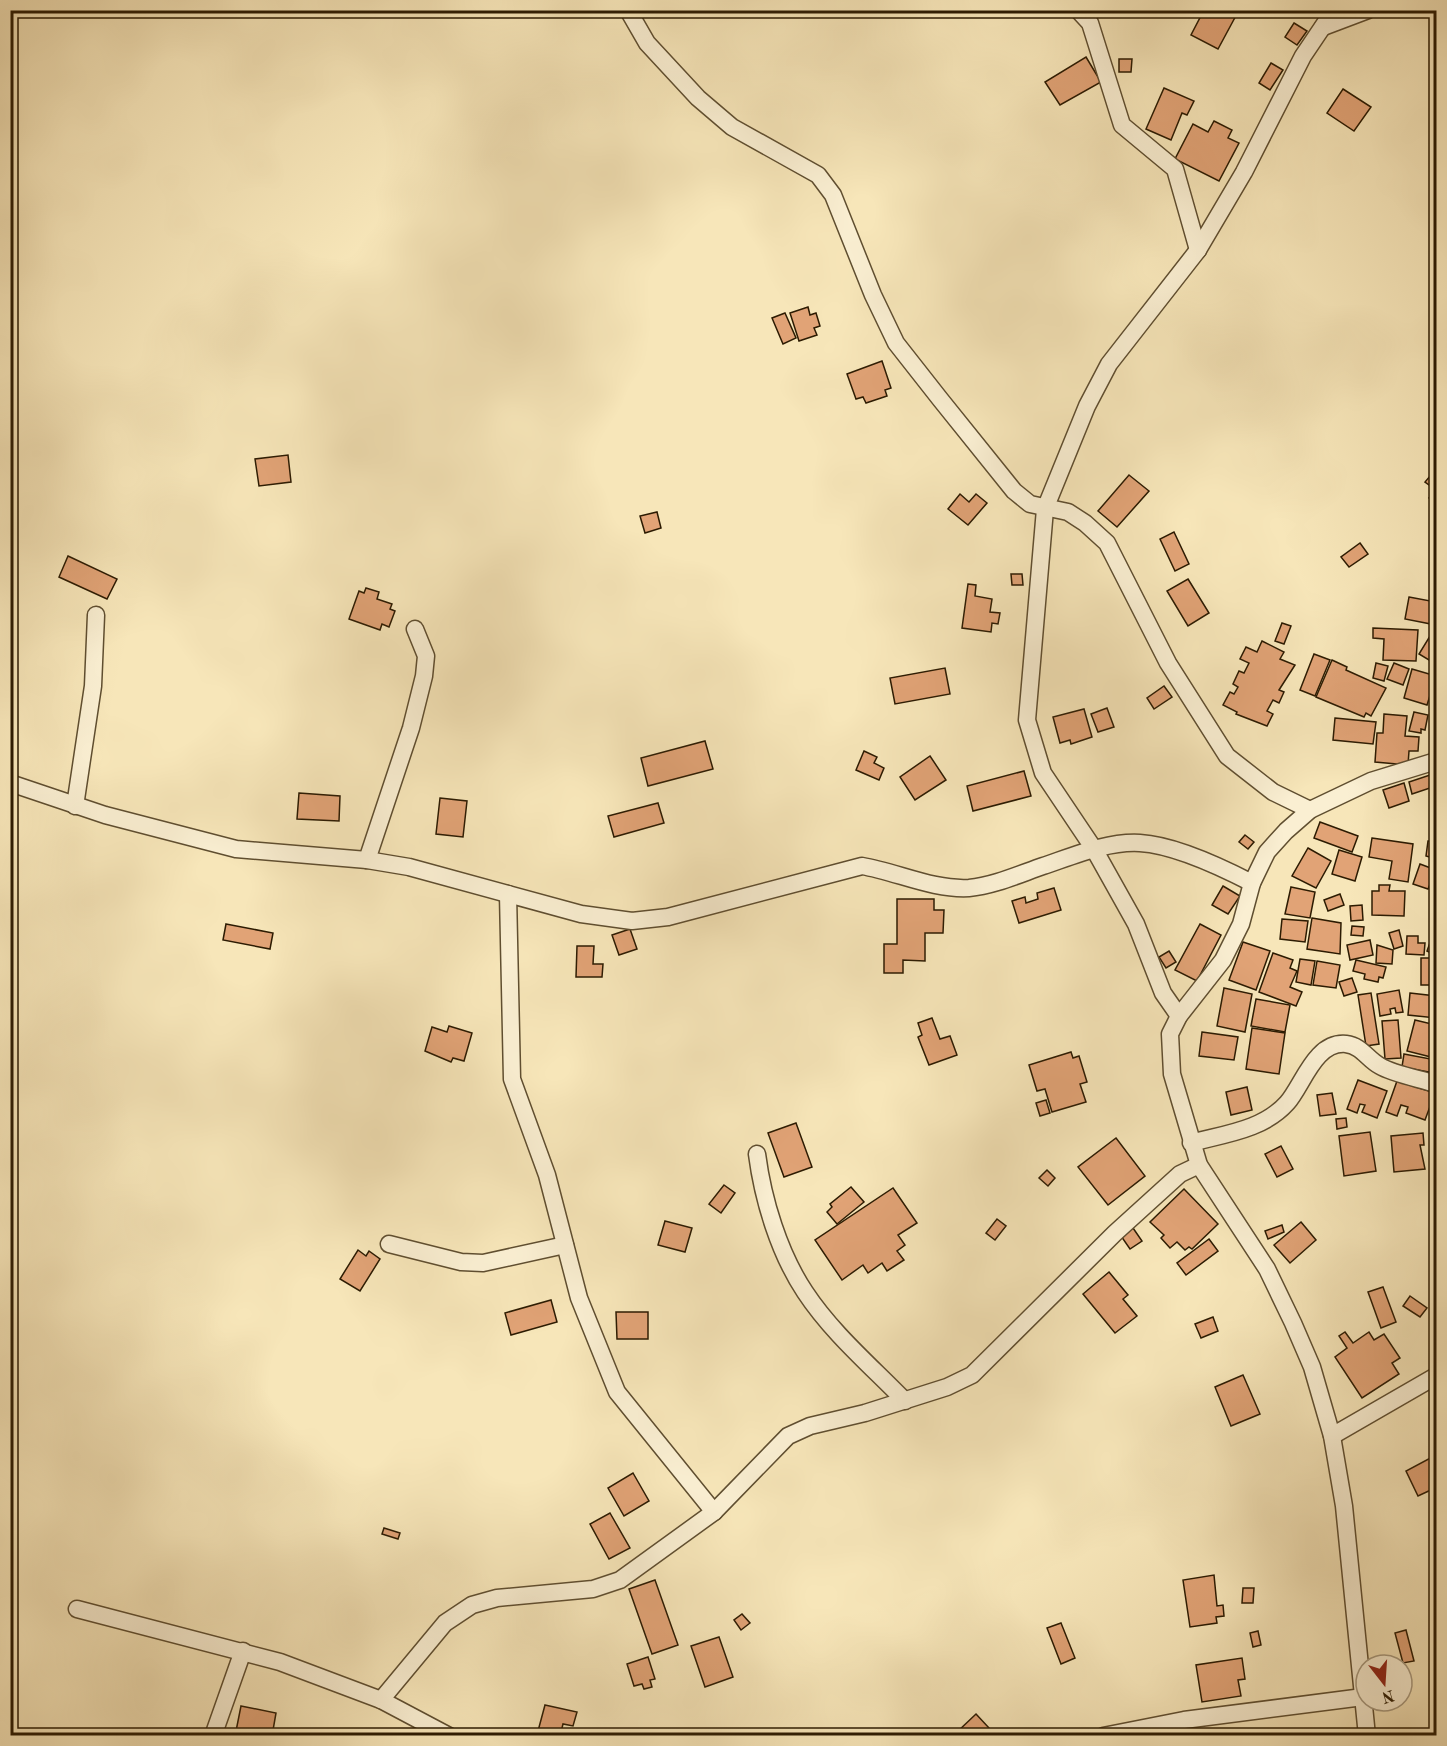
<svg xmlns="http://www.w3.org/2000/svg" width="1447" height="1746" viewBox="0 0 1447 1746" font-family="'Old Standard TT',serif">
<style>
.building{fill:#e1a376;stroke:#2c1b02;stroke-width:1.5}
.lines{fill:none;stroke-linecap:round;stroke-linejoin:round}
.street-casing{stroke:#5f4e30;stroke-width:19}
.street{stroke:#faefd2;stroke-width:16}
</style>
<rect width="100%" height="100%" fill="#f7e6b9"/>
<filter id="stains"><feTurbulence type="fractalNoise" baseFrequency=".00333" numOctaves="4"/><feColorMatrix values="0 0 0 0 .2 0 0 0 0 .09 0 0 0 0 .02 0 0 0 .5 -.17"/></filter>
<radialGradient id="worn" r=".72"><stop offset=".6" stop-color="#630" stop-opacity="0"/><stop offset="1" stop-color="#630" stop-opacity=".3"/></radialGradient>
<g class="building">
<path d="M1204,10h35l-21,39 -27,-14z"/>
<path d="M1422,10h14v14z"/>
<path d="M1294,23l13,8 -10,14 -12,-8z"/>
<path d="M1086,57l15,25 -41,23 -15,-23z"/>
<path d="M1119,59h13l-1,13h-12z"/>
<path d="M1271,63l12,7 -13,20 -11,-7z"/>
<path d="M1164,88l30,13 -7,14 -5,-2 -11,27 -25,-11z"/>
<path d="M1343,89l28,18 -17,24 -27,-18z"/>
<path d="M1214,121l18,9 -4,8 11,5 -20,38 -44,-22 18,-35 15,8z"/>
<path d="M808,307l2,8 6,-2 4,13 -6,2 3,7 -18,6 -9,-28z"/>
<path d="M785,313l11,25 -13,6 -11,-26z"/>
<path d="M882,361l9,27 -6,2 2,6 -21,7 -3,-6 -7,2 -9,-25z"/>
<path d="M288,455l3,27 -32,4 -4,-27z"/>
<path d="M1436,469v35l-7,-6 7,-8 -11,-8z"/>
<path d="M1129,475l20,16 -32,36 -19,-16z"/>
<path d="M960,494l9,8 7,-8 11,9 -19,22 -20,-16z"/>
<path d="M657,512l4,16 -16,5 -5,-17z"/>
<path d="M1174,532l15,32 -14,7 -15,-32z"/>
<path d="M1360,543l8,11 -19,13 -8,-10z"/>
<path d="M68,556l49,23 -10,20 -48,-22z"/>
<path d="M1011,574h11l1,11h-11z"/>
<path d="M1188,579l21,34 -21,13 -21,-35z"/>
<path d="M968,584l8,1 -1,11 17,3 -2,13 10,1 -2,11 -6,-1 -1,9 -29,-4z"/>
<path d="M366,588l13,4 -2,7 15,5 -2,5 5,2 -6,16 -7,-3 -2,6 -31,-11 10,-28 5,2z"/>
<path d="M1409,597l27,5v23l-31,-6z"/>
<path d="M1282,623l9,3 -7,18 -9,-3z"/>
<path d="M1373,628l45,2 -2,31 -33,-1 1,-21 -11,-1z"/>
<path d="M1430,636l6,4 -2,23 -15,-9z"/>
<path d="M1262,641l22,11 -4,7 15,6 -16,25 5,2 -5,11 -6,-3 -6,11 6,3 -6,12 -31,-12 1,-2 -14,-7 7,-13 4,2 4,-7 -5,-3 6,-13 5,2 5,-10 -9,-4 6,-12 11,5z"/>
<path d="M1314,654l16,6 -15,36 -15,-6z"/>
<path d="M1332,660l15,7 -1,3 40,18 -15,28 -5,-3 -2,4 -48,-20z"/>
<path d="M1376,663l12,3 -4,15 -11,-3z"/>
<path d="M1394,663l15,6 -6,16 -16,-6z"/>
<path d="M945,668l5,26 -55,10 -5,-26z"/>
<path d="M1412,669l24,7 -9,29 -23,-7z"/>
<path d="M1164,686l8,11 -18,12 -7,-11z"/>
<path d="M1107,708l7,19 -16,5 -7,-18z"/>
<path d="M1084,709l8,28 -21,7 -1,-4 -10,3 -7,-26z"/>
<path d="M1414,712l14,3 -3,15 -4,-1v4l-12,-2z"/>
<path d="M1384,714l23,2 -2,20 14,1 -1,14h-9l-1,14 -33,-3 2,-29h6z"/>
<path d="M1335,718l41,4 -3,22 -40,-4z"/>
<path d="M705,741l8,28 -65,17 -7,-28z"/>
<path d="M864,751l13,6 -3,6 10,5 -5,12 -23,-10z"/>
<path d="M930,756l16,24 -31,20 -15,-23z"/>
<path d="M1024,771l7,25 -58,15 -6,-25z"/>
<path d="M1436,773v13l-24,8 -3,-12z"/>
<path d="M1404,783l5,18 -20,7 -6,-18z"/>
<path d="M299,793l41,3 -1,25 -42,-2z"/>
<path d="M440,798l27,3 -4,36 -27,-3z"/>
<path d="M658,803l6,20 -50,14 -6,-21z"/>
<path d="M1320,822l38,14 -6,16 -38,-14z"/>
<path d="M1245,835l9,7 -6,7 -9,-7z"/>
<path d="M1372,838l41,6 -5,38 -19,-3 3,-18 -23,-4z"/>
<path d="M1428,841l8,1v23l-4,-1 1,-6 -7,-2z"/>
<path d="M1308,848l23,13 -15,27 -24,-12z"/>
<path d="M1339,850l23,7 -7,24 -23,-7z"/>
<path d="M1420,864l16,6 -8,19 -15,-5z"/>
<path d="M1379,885h11l-1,6h16l-1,25 -32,-1v-24h7z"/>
<path d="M1223,886l17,10 -12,18 -16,-9z"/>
<path d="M1291,887l24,5 -5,26 -25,-4z"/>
<path d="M1054,888l7,22 -42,13 -7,-22 13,-4 1,6 12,-4 -1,-6z"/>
<path d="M1340,894l4,11 -16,6 -4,-11z"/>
<path d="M897,899h37v11h10l-1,23h-18v28l-22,-1v13h-19v-29h13z"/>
<path d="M1362,905l1,15 -12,1 -1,-15z"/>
<path d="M1312,918l29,5 -1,31 -33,-5z"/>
<path d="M1282,919l26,2 -3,21 -25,-3z"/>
<path d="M226,924l47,9 -3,16 -47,-9z"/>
<path d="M1200,924l21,11 -24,46 -22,-11z"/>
<path d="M1352,926l12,1 -1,9 -12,-1z"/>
<path d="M1436,926v29l-9,-4z"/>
<path d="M630,929l7,20 -18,6 -7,-20z"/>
<path d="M1399,930l4,16 -9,3 -5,-16z"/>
<path d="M1407,936h11v7h7l-1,12 -18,-1z"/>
<path d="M1370,940l3,15 -23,5 -3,-15z"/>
<path d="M1243,942l27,9 -14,39 -27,-10z"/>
<path d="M1377,945l16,5 -1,14 -16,-1z"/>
<path d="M577,946h17l-1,18h10l-1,13h-26z"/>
<path d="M1169,951l7,11 -10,6 -7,-11z"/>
<path d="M1273,953l20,7 -3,8 7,3 -7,16 12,5 -6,14 -37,-14z"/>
<rect x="1421" y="958" width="15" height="27"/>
<path d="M1300,959l15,2 -4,24 -15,-3z"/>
<path d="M1356,960l30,7 -3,11 -4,-1 -1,5 -14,-3 1,-5 -12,-3z"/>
<path d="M1317,961l23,4 -4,23 -23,-3z"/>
<path d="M1352,978l5,14 -13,4 -5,-14z"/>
<path d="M1224,988l28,6 -7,38 -28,-6z"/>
<path d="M1399,990l4,22 -7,1 -1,-5 -5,1 1,5 -11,2 -3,-22z"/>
<path d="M1371,993l8,51 -13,2 -8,-51z"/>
<path d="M1410,993l26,3v22l-28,-3z"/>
<path d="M1256,999l34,6 -5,27 -34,-6z"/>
<path d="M932,1018l8,21 10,-3 7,19 -28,10 -11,-28 4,-2 -4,-12z"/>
<path d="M1398,1020l3,38 -16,1 -3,-38z"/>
<path d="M1415,1020l21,5 -5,32 -24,-6z"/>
<path d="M449,1026l23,7 -8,28 -11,-3 -2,4 -26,-11 7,-24 15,5z"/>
<path d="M1252,1028l33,5 -6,41 -33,-5z"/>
<path d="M1202,1032l36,5 -4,23 -35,-4z"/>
<path d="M1071,1052l2,6 6,-2 8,26 -7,2 6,18 -34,10 -7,-23 -8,2 -8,-26z"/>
<path d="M1404,1054l32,6 -2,13 -32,-6z"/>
<path d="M1358,1080l29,11 -10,27 -15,-6 3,-7 -5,-1 -3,9 -10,-4z"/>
<path d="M1397,1081l38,12 -10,27 -19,-7 2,-6 -7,-2 -4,11 -11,-4z"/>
<path d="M1247,1087l5,23 -21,5 -5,-23z"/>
<path d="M1332,1093l4,21 -16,2 -3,-21z"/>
<path d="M1046,1100l4,13 -10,3 -4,-13z"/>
<path d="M1346,1118l1,9 -10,2 -1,-10z"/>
<path d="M796,1123l16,44 -28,10 -16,-44z"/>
<path d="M1370,1132l6,39 -32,5 -5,-40z"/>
<path d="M1423,1133l1,12h-4l5,24 -31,3 -3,-36z"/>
<path d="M1116,1138l29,38 -37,29 -30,-38z"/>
<path d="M1281,1146l12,23 -16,8 -12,-23z"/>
<path d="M1047,1170l8,8 -7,8 -9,-8z"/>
<path d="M724,1185l11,8 -14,20 -12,-9z"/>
<path d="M851,1187l13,15 -27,22 -10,-12 5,-5 -2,-3z"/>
<path d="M893,1188l24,35 -19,12 7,10 -8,6 7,9 -17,11 -5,-8 -14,10 -5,-8 -21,15 -27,-40z"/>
<path d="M1184,1189l34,35 -26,25 -3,-2 -4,3 -8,-8 -7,6 -9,-10 3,-3 -14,-13z"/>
<path d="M997,1219l9,7 -11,14 -9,-7z"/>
<path d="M665,1221l27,7 -7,24 -27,-7z"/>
<path d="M1301,1222l15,18 -26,23 -16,-18z"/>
<path d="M1282,1225l2,7 -16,7 -3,-8z"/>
<path d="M1133,1228l9,13 -12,8 -9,-13z"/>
<path d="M1209,1239l9,12 -32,24 -9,-12z"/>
<path d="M358,1250l8,6 3,-5 11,8 -20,32 -20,-12z"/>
<path d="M1109,1272l19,23 -5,4 14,17 -22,17 -32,-39z"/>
<path d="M1383,1287l13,35 -15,6 -13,-36z"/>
<path d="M1410,1296l17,12 -7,9 -17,-11z"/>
<path d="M551,1300l6,22 -46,13 -6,-22z"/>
<path d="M616,1312h32v27h-31z"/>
<path d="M1213,1317l5,14 -17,7 -6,-14z"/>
<path d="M1345,1332l8,11 16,-11 5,8 10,-6 16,24 -8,5 7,11 -37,24 -27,-41 12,-9 -8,-12z"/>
<path d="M1243,1375l17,39 -29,12 -16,-39z"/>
<path d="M1436,1455v37l-3,-3 -15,7 -12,-25z"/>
<path d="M633,1473l16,28 -25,15 -16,-28z"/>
<path d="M610,1513l20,35 -21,11 -19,-35z"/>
<path d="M384,1528l16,5 -2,6 -16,-5z"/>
<path d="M1214,1575l3,31 6,-1 1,11 -8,1 1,6 -27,4 -7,-47z"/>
<path d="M655,1580l23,65 -26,9 -23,-65z"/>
<path d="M1243,1588h11l-1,15h-11z"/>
<path d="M742,1614l8,9 -9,7 -7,-10z"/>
<path d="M1061,1623l14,35 -14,6 -14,-36z"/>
<path d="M1406,1630l8,31 -11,2 -8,-30z"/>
<path d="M1258,1631l3,14 -8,2 -3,-14z"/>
<path d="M719,1637l14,40 -28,10 -14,-41z"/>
<path d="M648,1657l7,22 -5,1 2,7 -8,2 -2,-5 -8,2 -7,-22z"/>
<path d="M1242,1658l3,21 -7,1 3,16 -39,6 -6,-37z"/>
<path d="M545,1705l32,7 -4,14 -10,-2 -3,12 -22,-5z"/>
<path d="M241,1706l35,7 -4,23h-37z"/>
<path d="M976,1714l13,14 -8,8h-25l-1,-2z"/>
</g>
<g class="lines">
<g class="street-casing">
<g id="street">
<path d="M628,10l19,33 51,55 34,29 86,48 15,20 40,100 23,48 44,56 74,92 16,13 38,8 17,11 22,20 61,120 59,93 46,36 37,18"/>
<path d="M1078,10l12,13 32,102 53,44 23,81"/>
<path d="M1323,27l45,-17"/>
<path d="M10,783l95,32 131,34 131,11 42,7 172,47 51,7 36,-4 194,-51c35,6 71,24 107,22 24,-2 51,-14 74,-22 30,-10 65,-25 97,-23 35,2 81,24 112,40"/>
<path d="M75,806l18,-120 3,-71"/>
<path d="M367,860l44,-132 13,-52 2,-20 -11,-27"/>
<path d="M508,894l4,185 35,96 32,123 38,94 97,120"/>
<path d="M1179,1016l-16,-23 -27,-69 -42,-75 -51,-76 -16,-53 18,-211 42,-103 22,-42 89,-114 46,-78 59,-116 31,-46"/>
<path d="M1191,1143c33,-9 72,-13 96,-40 16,-18 28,-62 59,-59 16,2 21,15 34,22 13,8 41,13 56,18"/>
<path d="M757,1154c6,46 22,99 48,138 27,41 66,74 100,109"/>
<path d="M389,1244l72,18 22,1 82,-18"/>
<path d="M1332,1436l104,-60"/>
<path d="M77,1609l203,53 101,38 68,36"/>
<path d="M381,1700l64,-77 27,-18 25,-7 96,-9 27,-9 94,-68 74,-76 22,-10 55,-13 82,-26 25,-12 143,-142 65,-59 19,-9"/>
<path d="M213,1736l30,-85"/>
<path d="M1103,1736l81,-16 179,-23"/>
<path d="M1367,1736l-23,-230 -12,-70 -20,-69 -19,-44 -26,-54 -68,-104 -27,-91 -2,-40 9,-18 44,-56 18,-36 11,-41 15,-31 19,-21 24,-21 61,-29 65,-20"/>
</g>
</g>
<use href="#street" class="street"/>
</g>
<rect width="1447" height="1746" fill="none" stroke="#f7e6b9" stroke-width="36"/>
<rect x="12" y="12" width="1423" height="1722" fill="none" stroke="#2c1b02" stroke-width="3"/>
<rect x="18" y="18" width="1411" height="1710" fill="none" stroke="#2c1b02" stroke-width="1.5"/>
<g transform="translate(1384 1683) rotate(163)"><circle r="28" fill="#faefd2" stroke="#a89a7f" stroke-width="1.5"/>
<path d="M0-4.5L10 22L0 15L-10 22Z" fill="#8f2418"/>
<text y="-9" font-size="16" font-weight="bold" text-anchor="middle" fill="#2c1b02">N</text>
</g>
<rect width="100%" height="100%" filter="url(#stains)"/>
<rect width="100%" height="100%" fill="url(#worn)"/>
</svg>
